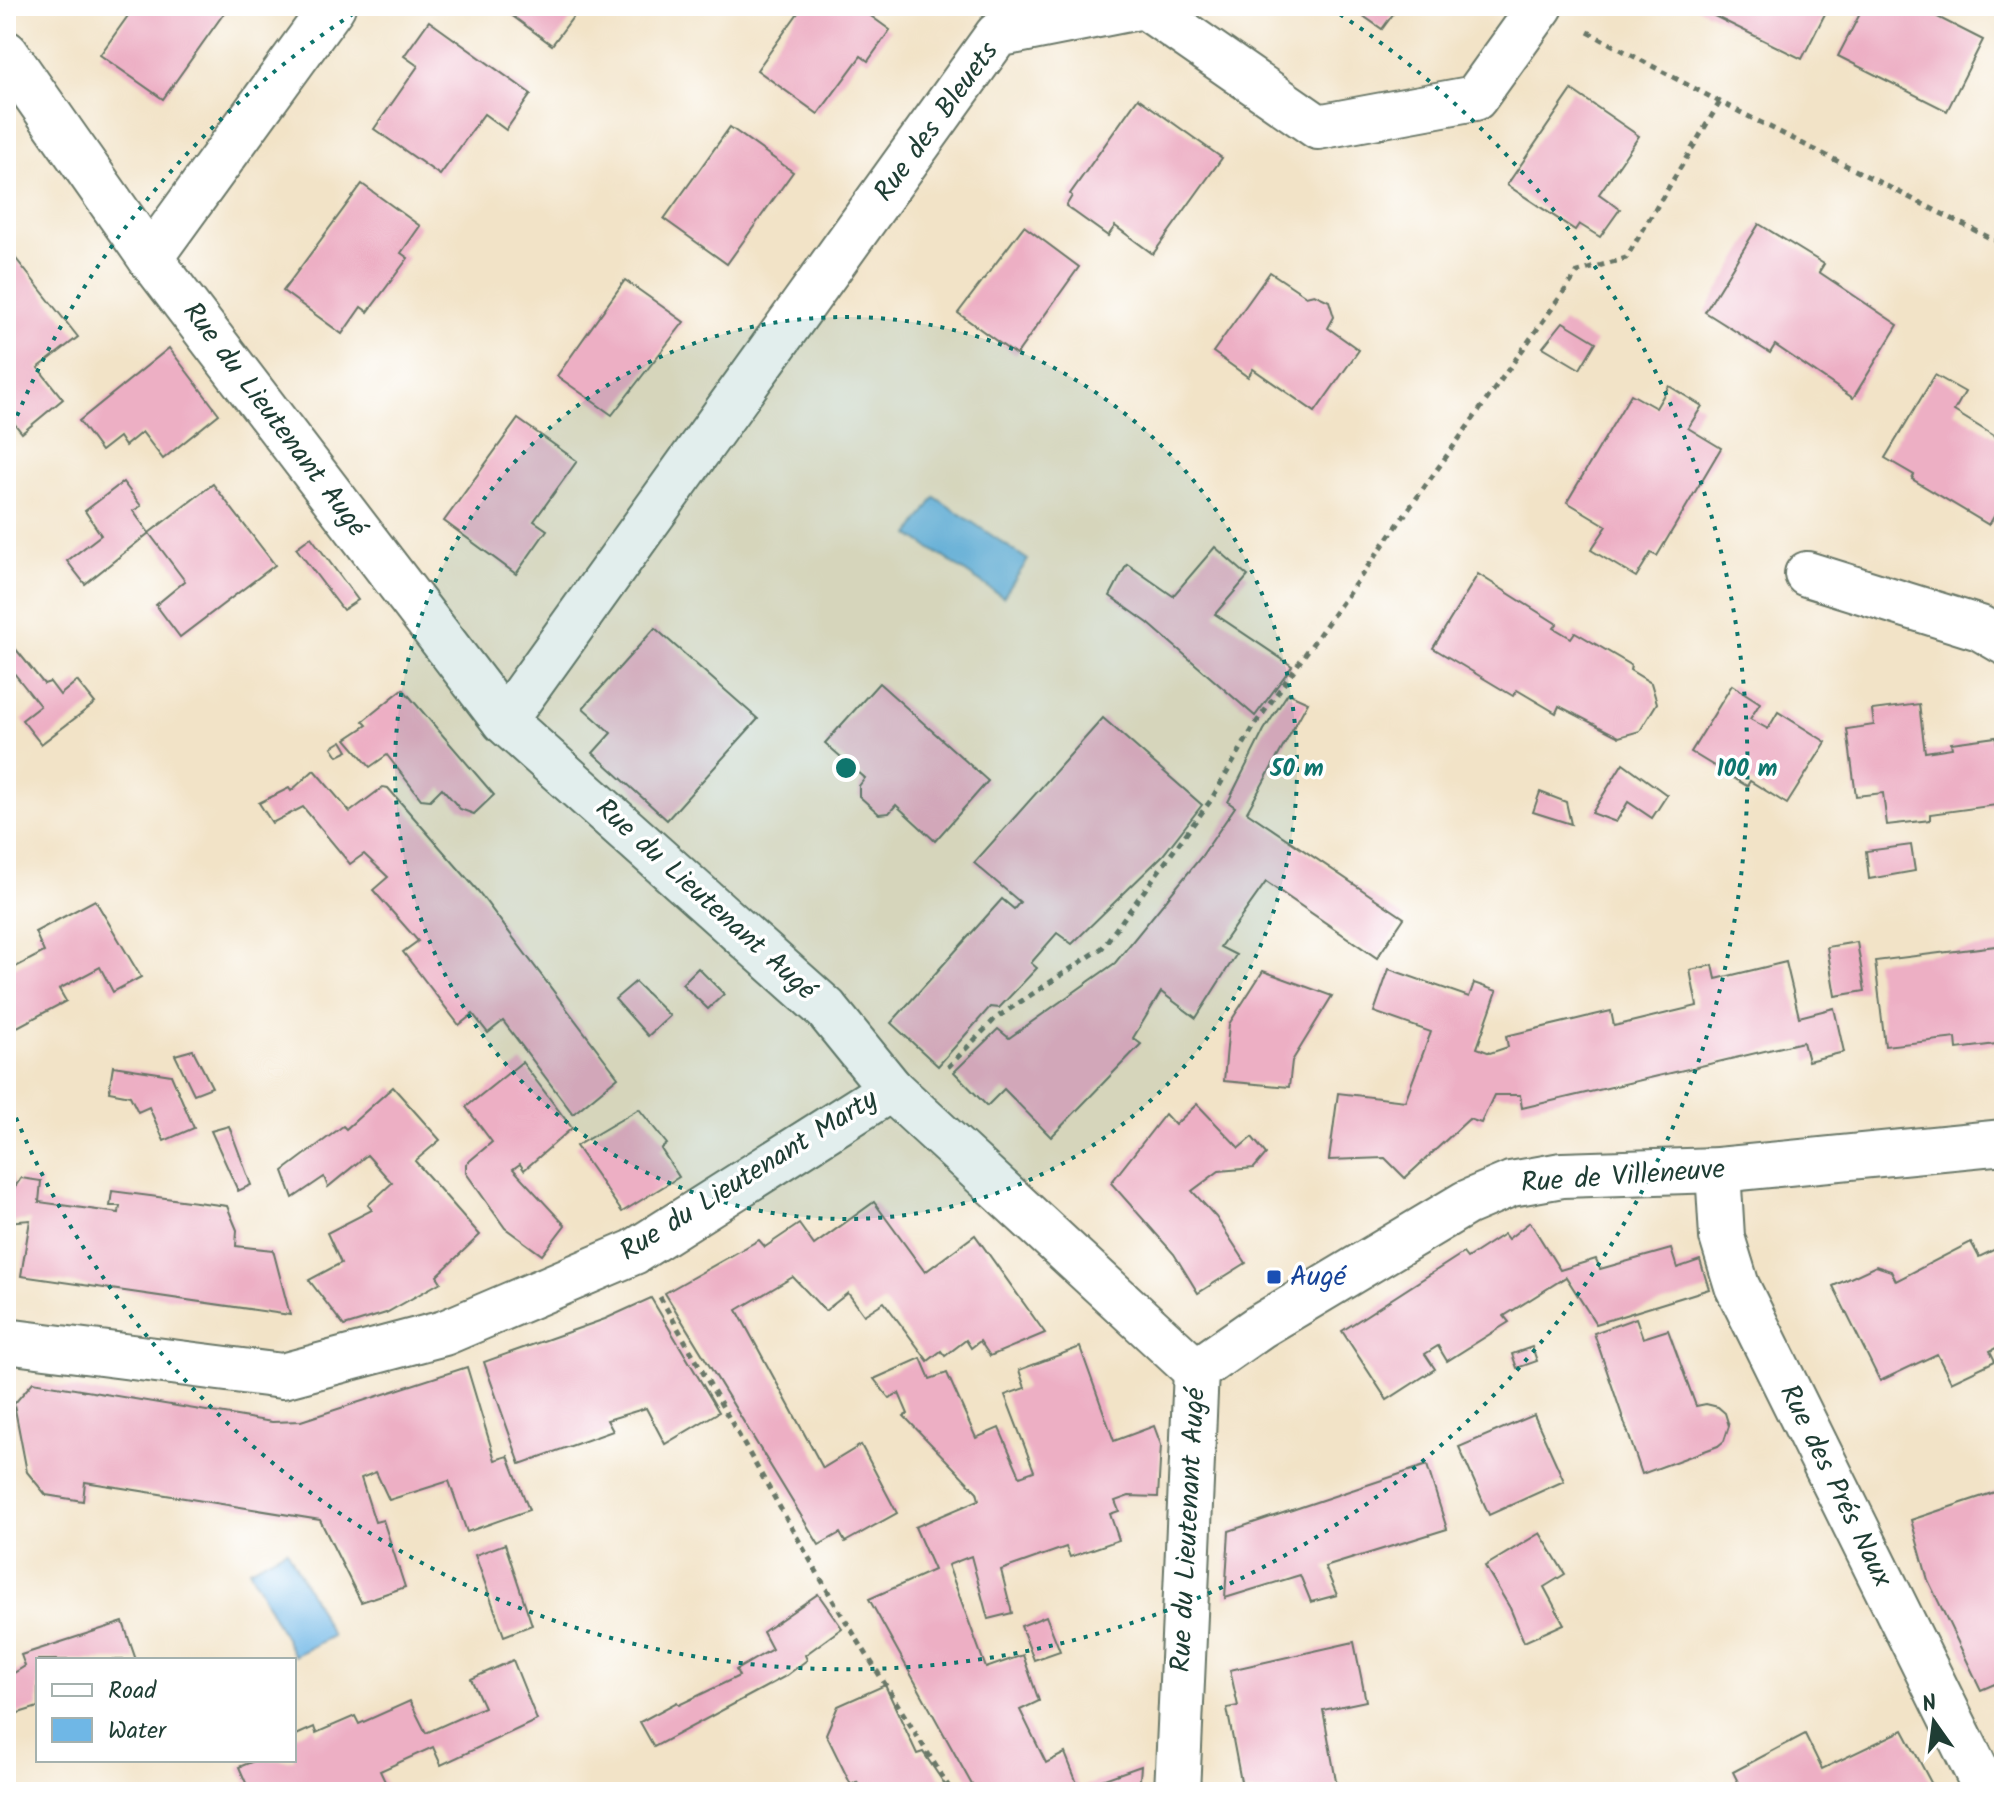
<svg xmlns="http://www.w3.org/2000/svg" width="2010" height="1798" viewBox="0 0 2010 1798" font-family="Kalam,sans-serif">
<style>
.water{fill:#6fb7e6;stroke:#477a8d;stroke-width:2}
.building{fill:#edafc4}
.lines{fill:none;stroke-linecap:round;stroke-linejoin:round}
.minor-casing{stroke:#697767;stroke-width:48}
.tertiary-casing{stroke:#697767;stroke-width:48}
.path{stroke:#697767;stroke-width:5;stroke-dasharray:6 6;stroke-linecap:butt}
.minor{stroke:#fff;stroke-width:44}
.tertiary{stroke:#fff;stroke-width:44}
.ring{fill:none;stroke:#0f766e;stroke-width:4;stroke-dasharray:4 8}
.transit-dot{fill:#1a4fb4;stroke:#fff;stroke-width:3}
.labels{text-anchor:middle;dominant-baseline:central;stroke-width:7;stroke-linejoin:round;paint-order:stroke}
.street-label{font-size:28px;fill:#1f3d34;stroke:#fff}
.transit-label{font-size:28px;fill:#164399;stroke:#fff;text-anchor:start}
.centre{fill:#0f766e;stroke:#fff;stroke-width:4}
.ring-label{font-size:24px;text-anchor:middle;font-weight:bold;fill:#0f766e;stroke:#fff;stroke-width:7;stroke-linejoin:round;paint-order:stroke}
</style>
<rect width="100%" height="100%" fill="#fff"/>
<filter id="ink" filterUnits="userSpaceOnUse"><feTurbulence type="fractalNoise" baseFrequency=".0125" numOctaves="2"/><feDisplacementMap in="SourceGraphic" scale="16" xChannelSelector="R" yChannelSelector="G"/><feConvolveMatrix kernelMatrix="1 2 1 2 8 2 1 2 1" color-interpolation-filters="sRGB"/></filter>
<filter id="wash" filterUnits="userSpaceOnUse"><feTurbulence type="fractalNoise" baseFrequency=".006" numOctaves="4" result="noise"/><feDisplacementMap in="SourceGraphic" scale="32" xChannelSelector="R" yChannelSelector="G"/><feGaussianBlur stdDeviation="1.8" result="paint"/><feColorMatrix in="noise" values="0 0 0 0 0 0 0 0 0 0 0 0 0 0 0 0 0 1.4 0 .05"/><feComposite in="paint" operator="in"/></filter>
<g filter="url(#wash)">
<rect width="100%" height="100%" fill="#f2e3c7"/>
<g class="water">
<path d="M935,497l93,63 -25,37 -93,-62z"/>
<path d="M287,1549l45,87 -38,20 -45,-87z"/>
</g>
<g id="blocks">
<g class="building">
<path d="M135,6h94l-66,93 -63,-44z"/>
<path d="M499,6h82l-29,39z"/>
<path d="M803,6h54l33,24 -22,31 -7,-5 -43,58 -61,-44z"/>
<path d="M1349,6h50l-17,23z"/>
<path d="M1694,6h135l-27,53z"/>
<path d="M1864,6h52l67,34 -36,71 -109,-55z"/>
<path d="M429,21l102,73 -25,36 -22,-16 -44,61 -66,-46 44,-63 -14,-10z"/>
<path d="M1572,90l67,46 -40,58 21,15 -20,28 -21,-13 -4,6 -68,-45z"/>
<path d="M1138,98l84,60 -69,96 -38,-28 -7,10 -42,-30 6,-10 -2,-2z"/>
<path d="M730,127l63,45 -66,92 -63,-45z"/>
<path d="M362,184l58,42 -19,27 7,5 -40,54 -7,-5 -19,27 -59,-43z"/>
<path d="M1759,224l65,40 -5,8 79,53 -45,73 -78,-53 -5,8 -65,-41z"/>
<path d="M1024,226l55,41 -63,88 -58,-42z"/>
<path d="M13,255l65,82 -40,31 25,31 -41,34 -16,-20v-20l4,-3 -4,-5v-124z"/>
<path d="M1270,272l36,24 8,-2 15,7 5,16 -6,11 31,22 -44,62 -62,-43 -5,8 -35,-25z"/>
<path d="M625,280l59,42 -72,93 -55,-39z"/>
<path d="M1563,322l33,20 -16,27 -37,-22z"/>
<path d="M169,348l50,66 -56,45 -21,-27 -17,14 -6,-9 -18,14 -22,-30z"/>
<path d="M1935,375l30,17 -11,19 50,31v57l-15,26 -77,-46 2,-4 -29,-17z"/>
<path d="M1669,386l33,20 -14,22 33,20 -64,108 -6,-3 -15,24 -45,-27 16,-24 -40,-24 64,-108 25,14z"/>
<path d="M518,419l59,42 -43,60 13,9 -31,44 -72,-53z"/>
<path d="M123,482l18,24 -8,5 16,22 -64,51 -18,-23 34,-26 -16,-24z"/>
<path d="M213,484l62,81 -95,72 -24,-32 29,-24 -36,-48z"/>
<path d="M311,537l47,63 -15,10 -47,-62z"/>
<path d="M1215,547l33,29 -33,38 77,52 -37,50 -107,-93 -38,-27 17,-32 46,32z"/>
<path d="M1478,574l79,50 -3,4 17,10 4,-6 56,33 -1,5 21,13 6,20 -17,28 -21,6 -60,-31 -3,7 -39,-23 -4,6 -80,-48z"/>
<path d="M655,628l103,91 -91,101 -74,-67 18,-20 -28,-25z"/>
<path d="M6,637l38,47 6,-2 10,13 17,-14 18,22 -54,41 -19,-24 18,-14 -34,-43z"/>
<path d="M879,683l109,98 -53,60 -39,-36 -7,8 -10,1 -20,-18v-10l6,-8 -40,-35z"/>
<path d="M1732,685l28,18 -10,16 18,10 10,-17 48,30 -39,62 -37,-23 -3,5 -56,-34z"/>
<path d="M403,689l91,106 -20,19 -14,-5 -18,-21 -12,12 -9,-1 -34,-44 -17,12 -24,-28 21,-14 -4,-4z"/>
<path d="M1288,693l20,9 -61,110 157,106 -27,40 -111,-76 -46,65 16,8 -40,63 -35,-26 -28,46 8,6 -90,93 -47,-48 -17,17 -33,-34 44,-43 11,9 106,-75 86,-106 34,-50 -7,-5 36,-72z"/>
<path d="M1919,704l6,48 27,-4 -1,-5 45,-6 8,67 -74,10v6l-43,5 -4,-32 -27,3 -9,-67 27,-4 -2,-15z"/>
<path d="M1103,718l99,87 -39,50 -91,89 -15,-11 -26,30 6,5 -38,40 -9,-1 -52,59 -47,-43 111,-124 12,10 6,-7 -46,-39z"/>
<path d="M342,741l6,10 -10,5 -6,-9z"/>
<path d="M1623,763l44,32 -15,23 -24,-16 -12,20 -24,-9z"/>
<path d="M314,770l36,42 33,-25 5,1 90,103 140,186 -45,37 -70,-93 -15,12 -15,-19 -14,11 -56,-73 15,-11 -45,-51 15,-13 -24,-23 -14,10 -47,-57 -31,16 -13,-20 30,-15 2,3z"/>
<path d="M1540,792l26,10 5,22 -38,-12z"/>
<path d="M1911,845l4,26 -46,8 -3,-28z"/>
<path d="M95,900l46,77 -28,15 -13,-25 -41,22 7,12 -60,32v-61l38,-20 -9,-20z"/>
<path d="M1857,942l8,49 -30,5 -8,-49z"/>
<path d="M2004,945v98l-47,6 -1,-11 -71,8 -10,-85z"/>
<path d="M1786,962l13,55 35,-9 10,44 -36,9 -5,-19 -281,66 -2,-13h-26l-13,28 -12,-4 -64,59 -20,-20 -56,2 9,-67 67,8 26,-69 -57,-20 15,-43 80,28 5,-14 23,8 -20,57 13,5 18,-6 -2,-11 105,-25 3,15 83,-20 -7,-36 23,-5 3,14z"/>
<path d="M698,968l26,26 -16,15 -26,-25z"/>
<path d="M1263,971l69,25 -40,65 -3,26 -65,-6 5,-57z"/>
<path d="M635,982l35,34 -22,20 -33,-37z"/>
<path d="M193,1050l19,37 -18,7 -19,-39z"/>
<path d="M522,1062l50,66 -48,42 -4,-6 -7,5 52,56 -23,30 -37,-27 -39,-55v-9l26,-22 -26,-35z"/>
<path d="M113,1066l58,9 23,53 -30,13 -15,-34 -11,5 -8,-16 -21,-4z"/>
<path d="M393,1087l47,53 -25,21 65,74 -43,41 4,6 -55,31 -42,13 -35,-46 32,-17 -14,-30 45,-23 -4,-5 24,-22 -25,-28 -39,32 -4,-10 -31,21 -10,-27 60,-45 3,3z"/>
<path d="M1197,1104l42,44 13,-11 14,17 -12,14 -35,3 -27,20 24,26 30,46 -48,30 -24,-39 -63,-71 54,-69 10,11z"/>
<path d="M639,1109l28,35 -6,5 18,28 -57,35 -46,-66z"/>
<path d="M229,1126l22,59 -13,6 -27,-60z"/>
<path d="M6,1155l9,32 6,-9 20,3 -2,21 80,11 1,-7h-10l2,-15 115,15 10,24 -1,16 37,4 17,65 -269,-39 9,-56 -24,2z"/>
<path d="M874,1202l51,70 50,-37 70,98 -55,23 -10,-15 -9,7 -5,-8 -21,16 -4,-5 -13,10 -44,-59 -20,13 -16,-22 -23,18 -32,-34 -56,33 86,158 38,-23 36,68 -52,29 -5,-9 -21,12 -154,-252 94,-53 6,7 34,-23 15,21z"/>
<path d="M1530,1222l30,48 36,-11 4,10 71,-20 6,19 23,-8 9,29 -113,35 -30,-47 -62,39 5,6 -62,39 -9,-15 -13,8 10,15 -48,31 -45,-69 121,-78 4,5 37,-24 4,5z"/>
<path d="M1971,1242l8,15 25,-12v99l-14,7 5,10 -44,21 -14,-28 -57,27 -47,-95 43,-20 15,5 5,10z"/>
<path d="M651,1298l68,114 -54,32 -19,-36 -39,12 6,11 -93,33 -36,-102 121,-43z"/>
<path d="M1636,1318l7,20 25,-8 28,76 10,-2 12,3 7,6 4,13 -5,15 -6,5 -76,28 -48,-141z"/>
<path d="M1080,1347l34,94 40,-15 7,19 -3,52 -29,-1 -14,5 4,10 -9,3 9,26 -49,17 -4,-10 -65,23 11,43 -24,6 -17,-63 -23,9 38,103 37,-13 16,46 -19,9 26,53 19,-10 14,35 62,-22 -2,26h-163l-107,-193 65,-29 -19,-43 64,-27 -2,-8 -73,-76 4,-2 -9,-21 -10,5 -15,-19 47,-21 9,21 17,-6 29,65 23,-10 21,48 14,-5 -29,-76 20,-7 -6,-18z"/>
<path d="M1532,1347l5,14 -20,7 -5,-14z"/>
<path d="M467,1367l28,93 13,-4 21,54 -62,22 -18,-51 -60,19 -13,-28 -15,6 14,44 8,-2 22,67 -44,15 -41,-82 -235,-38 -2,19 -37,-6 -19,-23 -13,-68 19,-22 239,40 29,-1z"/>
<path d="M1534,1415l30,66 -75,34 -30,-68z"/>
<path d="M1427,1465l20,64 -122,38 12,28 -26,7 -11,-27 -75,23 4,-67z"/>
<path d="M2004,1489v191l-23,10 -53,-110 -17,-60z"/>
<path d="M1540,1533l25,41 -21,13 20,37 -40,18 -14,-34 -25,-42z"/>
<path d="M505,1544l27,81 -28,11 -29,-81z"/>
<path d="M818,1594l24,34 -37,27 2,5 -21,16 -132,71 -14,-25 37,-20 2,3 60,-29 -3,-6 36,-21 -9,-17z"/>
<path d="M1046,1616l14,35 -26,9 -13,-34z"/>
<path d="M123,1622l13,38h-98v47l-29,9 3,8 -6,5v-51l19,-12 -4,-11z"/>
<path d="M1354,1642l12,59 -43,9 15,82h-95l-16,-84 11,-2 -8,-36z"/>
<path d="M513,1660l24,60 -96,45 -8,-18 -53,24 10,21h-140l-11,-25 17,-7h38v-24l20,-9 2,6 39,-17 4,8 51,-23 16,32 58,-26 -13,-28z"/>
<path d="M885,1685l32,69 6,-2 27,40h-89l-4,-10 -6,3 -25,-51 12,-28z"/>
<path d="M1903,1730l33,62h-102l-3,-5 -10,5h-78l-10,-20 72,-38 17,35z"/>
</g>
</g>
</g>
<g filter="url(#ink)">
<use href="#blocks" fill-opacity="0" stroke="#697767" stroke-width="2"/>
<g class="lines">
<g class="minor-casing">
<g id="minor">
<path d="M6,53l144,205 354,463 322,288 65,80 305,282"/>
<path d="M150,258l183,-252"/>
<path d="M1807,574l173,54 24,14"/>
<path d="M504,721l493,-686 147,-29 174,121 157,-29 66,-92"/>
<path d="M1718,1170l4,67 15,49 250,506"/>
<path d="M6,1341l276,35 162,-43 190,-81 257,-163"/>
</g>
</g>
<g class="tertiary-casing">
<path id="tertiary" d="M1177,1792l19,-421 63,-44 207,-124 45,-19 51,-9 156,-5 286,-28"/>
</g>
<g class="path">
<path d="M1588,32l132,70 284,143"/>
<path d="M948,1067l48,-49 106,-70 109,-148 45,-77 322,-451 48,-14 94,-156"/>
<path d="M660,1297l174,305 118,190"/>
<path d="M6,1455l7,33 -7,16"/>
</g>
<use href="#minor" class="minor"/>
<use href="#tertiary" class="tertiary"/>
</g>
</g>
<circle cx="846" cy="768" r="451" fill="#0f766e" fill-opacity=".12"/>
<g class="ring">
<circle cx="846" cy="768" r="451"/>
<path d="M8 438A901 901 0 0 1 362 8M1330 8A901 901 0 1 1 8 1098"/>
</g>
<rect class="transit-dot" x="1266" y="1269" width="16" height="16" rx="4"/>
<g class="labels">
<g class="street-label">
<text transform="translate(937 122) rotate(-54)">Rue des Bleuets</text>
<text transform="translate(274 420) rotate(53)">Rue du Lieutenant Augé</text>
<text transform="translate(705 900) rotate(42)">Rue du Lieutenant Augé</text>
<text transform="translate(749 1176) rotate(-32)">Rue du Lieutenant Marty</text>
<text transform="translate(1623 1177) rotate(-4)">Rue de Villeneuve</text>
<text transform="translate(1835 1486) rotate(64)">Rue des Prés Naux</text>
<text transform="translate(1189 1530) rotate(-87)">Rue du Lieutenant Augé</text>
</g>
<g class="transit-label">
<text x="1290" y="1277">Augé</text>
</g>
</g>
<circle cx="846" cy="768" r="12" class="centre"/>
<g class="ring-label">
<text x="1297" y="776">50 m</text>
<text x="1747" y="776">100 m</text>
</g>
<rect width="2010" height="1798" fill="none" stroke="#fff" stroke-width="32"/>
<rect x="36" y="1658" width="260" height="104" fill="#ffffff" stroke="#a5b1ae" stroke-width="2"/>
<rect x="52" y="1684" width="40" height="12" fill="#ffffff" stroke="#a5b1ae" stroke-width="2"/>
<text x="108" y="1698" font-size="24" fill="#1f3d34">Road</text>
<rect x="52" y="1718" width="40" height="24" fill="#6fb7e6" stroke="#a5b1ae" stroke-width="2"/>
<text x="108" y="1738" font-size="24" fill="#1f3d34">Water</text>
<g transform="translate(1934 1722) rotate(346)" stroke="#ffffff" stroke-width="6" paint-order="stroke">
<path d="M0-6L14 30L0 20L-14 30Z" fill="#1f3d34"/>
<text y="-12" font-size="22" font-weight="bold" text-anchor="middle" fill="#1f3d34">N</text>
</g>
</svg>
